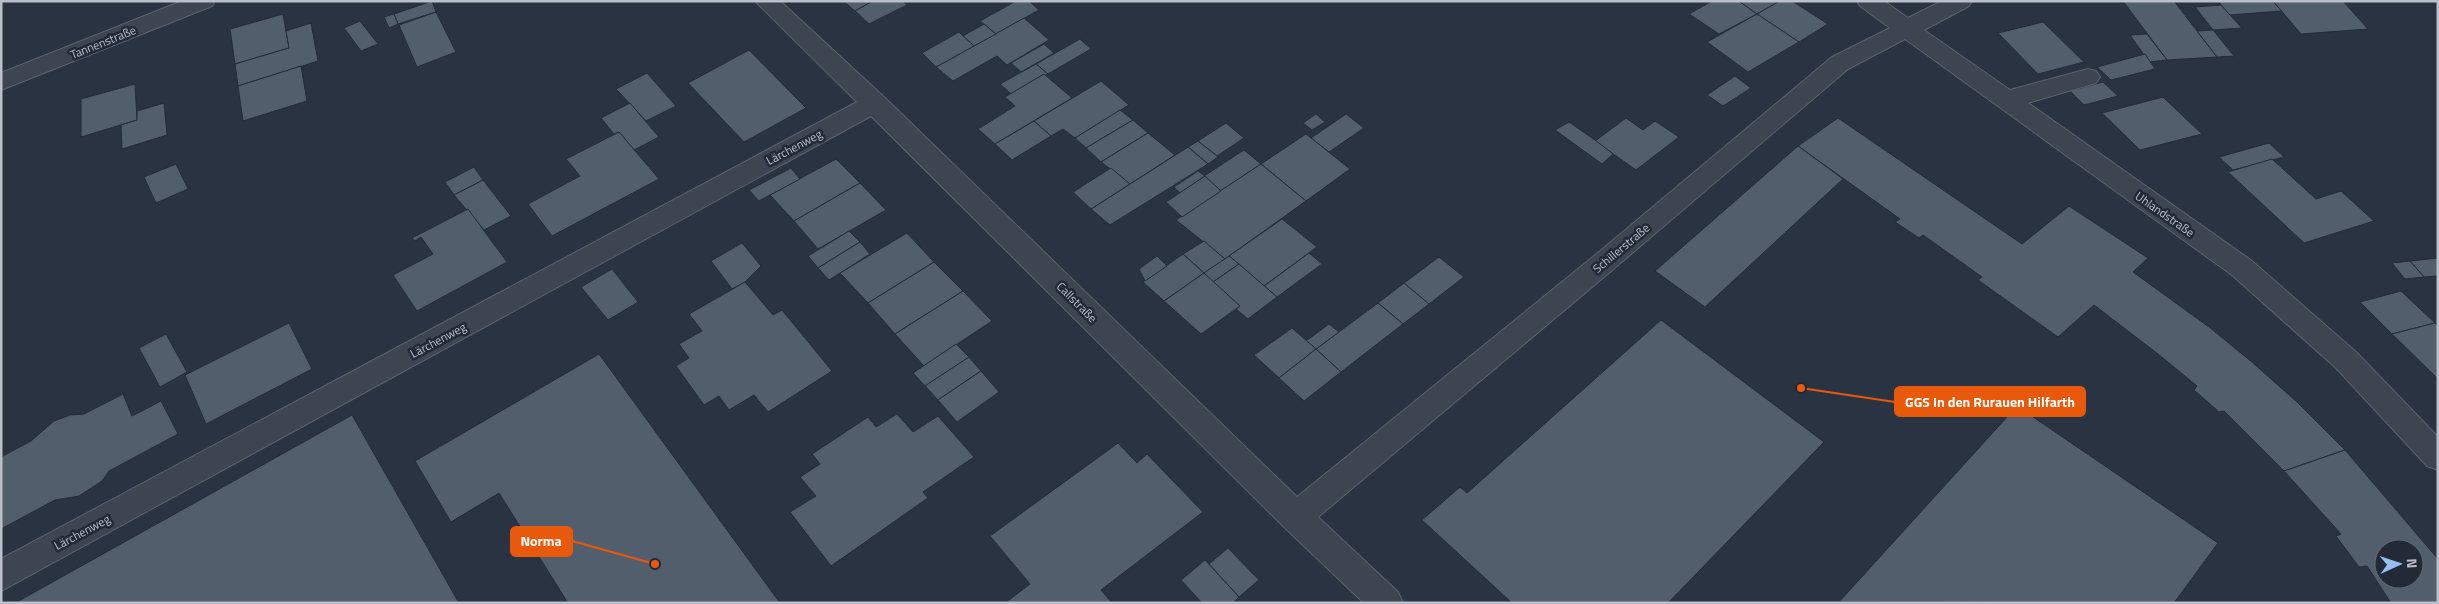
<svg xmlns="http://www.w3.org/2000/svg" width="2439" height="604" viewBox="0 0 2439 604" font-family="'Titillium Web',sans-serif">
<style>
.building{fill:#525e6b;stroke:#232c38;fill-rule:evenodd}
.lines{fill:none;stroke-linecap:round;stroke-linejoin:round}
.minor-casing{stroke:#5a636e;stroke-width:2}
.minor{fill:#3d4551;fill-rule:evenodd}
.labels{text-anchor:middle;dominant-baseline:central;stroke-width:5;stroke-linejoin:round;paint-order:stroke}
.street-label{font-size:12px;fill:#b9c0cb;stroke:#212a36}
.leader{fill:none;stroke:#e8590c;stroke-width:2}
.callout-dot{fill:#e8590c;stroke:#212a36;stroke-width:2}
.callout{fill:#e8590c;stroke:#e8590c;stroke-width:2}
.callout-label{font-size:14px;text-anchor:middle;font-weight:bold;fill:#fff}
</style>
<rect width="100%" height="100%" fill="#293341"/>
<g class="building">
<path d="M432,1l4,11 -38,12 -4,-10z"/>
<path d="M843,1h30l-18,10z"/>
<path d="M873,1h30l4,4 -38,19 -14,-13z"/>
<path d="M1016,1h13l10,9 -43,24 -16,-13z"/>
<path d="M1712,1h27l18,13 -38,20 -30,-20z"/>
<path d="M1739,1h41l-23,13z"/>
<path d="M1780,1h12l36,23 -29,18 -42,-28z"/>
<path d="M2123,1h51l43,56 -50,3z"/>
<path d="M2218,1h55l9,10 -53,4z"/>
<path d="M2273,1h70l25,28 -67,5z"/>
<path d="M2221,5l9,10 12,13 -29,2 -18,-23z"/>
<path d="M436,12l20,40 -39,15 -18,-42z"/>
<path d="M283,14l6,34 -54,16 -5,-35z"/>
<path d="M394,14l4,10 -9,4 -5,-11z"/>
<path d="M1757,14l42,28 -51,30 -41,-30z"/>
<path d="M1024,18l25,22 -42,25 -10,-9 -44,25 -17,-14z"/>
<path d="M360,21l18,23 -17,7 -17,-23z"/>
<path d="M2043,22l41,40 -46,12 -40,-41z"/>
<path d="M311,23l7,38 -80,25 -3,-22 54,-16 -3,-17z"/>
<path d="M984,24l12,10 -22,12 -11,-10z"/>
<path d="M2213,30l21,26 -17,1 -20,-26z"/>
<path d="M959,32l15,14 -38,21 -14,-14z"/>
<path d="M2147,34l20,26 -18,2 -19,-27z"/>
<path d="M1080,39l11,10 -43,25 -12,-10z"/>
<path d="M1044,44l10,9 -33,19 -10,-9z"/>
<path d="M749,50l57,58 -62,34 -56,-59z"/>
<path d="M2145,54l10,15 -44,11 -14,-13z"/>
<path d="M1036,64l12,10 -37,20 -11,-10z"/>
<path d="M301,66l6,35 -64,20 -5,-35z"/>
<path d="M647,73l29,33 -30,15 -30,-32z"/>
<path d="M1044,74l28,24 -77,46 -17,-15 37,-23 -10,-9z"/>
<path d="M1735,76l16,12 -28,18 -16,-11z"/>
<path d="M1101,81l28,24 -54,33 -12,-9 -12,7 -17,-15z"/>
<path d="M2103,82l15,14 -34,9 -14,-14z"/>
<path d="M135,84l2,36 -56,17v-38z"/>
<path d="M2163,97l39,37 -62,16 -38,-37z"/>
<path d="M164,103l3,32 -45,14 -1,-24 16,-5v-9z"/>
<path d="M630,103l29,34 -25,13 -15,-18 -5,2 -13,-16z"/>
<path d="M1120,110l13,10 -47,28 -11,-10z"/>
<path d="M1316,114l9,8 -13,8 -9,-7z"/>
<path d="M1346,114l18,14 -35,24 -18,-14z"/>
<path d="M1626,118l17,12 12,-9 24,16 -43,33 -41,-29z"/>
<path d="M1838,118l184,126 47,-38 79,52 -15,14 76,55 43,35 45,40 48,48 -61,21 -60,-60 -5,1 -25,-22 3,-4 -39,-32 -64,-49 -36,32 -80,-57 4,-3 -59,-42 -4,3 -24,-16 5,-3 -102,-73z"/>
<path d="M1133,120l15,13 -47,29 -15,-14z"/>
<path d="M1034,121l17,15 -39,24 -17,-16z"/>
<path d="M1569,122l26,18 18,14 -11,10 -47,-34z"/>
<path d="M1226,123l18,15 -27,18 -19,-15z"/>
<path d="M619,132l40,47 -107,57 -24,-32 52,-28 -14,-17z"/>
<path d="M1148,133l27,22 -45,29 -29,-22z"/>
<path d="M1306,134l44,35 -44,32 -45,-37z"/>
<path d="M1198,141l19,15 1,1 -10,7 -20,-17z"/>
<path d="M2269,143l15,14 -51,13 -14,-13z"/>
<path d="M1798,146l45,33 -138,128 -50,-36z"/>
<path d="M1188,147l20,17 -98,61 -19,-16z"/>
<path d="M1244,150l17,14 -40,27 -17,-15z"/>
<path d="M836,159l24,24 -66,38 -24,-26z"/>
<path d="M2272,159l44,40 25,-8 33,30 -70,22 -76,-71z"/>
<path d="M176,164l12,25 -32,14 -12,-26z"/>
<path d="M1261,164l45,37 -81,58 -49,-39z"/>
<path d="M474,167l9,13 -29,15 -9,-13z"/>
<path d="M791,168l9,11 -41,22 -10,-11z"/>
<path d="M1111,168l19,16 -39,25 -18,-17z"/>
<path d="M1198,171l7,5 -25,17 -6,-6z"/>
<path d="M1205,176l16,15 -39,26 -16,-15z"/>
<path d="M483,180l28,36 -27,14 -30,-35z"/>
<path d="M860,183l26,27 -68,39 -24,-28z"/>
<path d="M468,209l39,53 -90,49 -24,-36 40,-21 -12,-17 -6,4 -3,-3z"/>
<path d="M1282,219l35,28 -53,39 -35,-30z"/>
<path d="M849,231l11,11 -42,26 -10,-12z"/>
<path d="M907,233l27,29 -66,41 -28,-30z"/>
<path d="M1204,241l21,18 -21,14 -21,-19z"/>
<path d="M860,242l10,12 -41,26 -11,-12z"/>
<path d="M742,243l19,23 -16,16 -13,7 -21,-28z"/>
<path d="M1309,253l13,11 -45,33 -13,-11z"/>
<path d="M1183,254l21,19 -40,28 -21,-19z"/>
<path d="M1157,256l10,10 -22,15 -6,-12z"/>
<path d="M1229,256l10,8 -26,18 -9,-9z"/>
<path d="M1439,257l25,20 -35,27 -25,-21z"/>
<path d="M2438,258v18l-14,1 -14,-16z"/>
<path d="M2410,261l14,16 -19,2 -13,-16z"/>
<path d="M934,262l29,29 -68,43 -27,-31z"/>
<path d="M1239,264l38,33 -29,22 -12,-10 4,-3 -27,-24z"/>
<path d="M612,269l26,33 -30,18 -27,-33z"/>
<path d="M1204,273l36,33 -39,28 -37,-33z"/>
<path d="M745,282l28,33 9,-5 50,61 -64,41 -14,-17 -25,15 -10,-14 -15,9 -28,-39 13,-8 -10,-14 23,-13 -13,-17z"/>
<path d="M1404,283l25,21 -26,20 -25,-21z"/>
<path d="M963,291l29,30 -68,45 -29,-32z"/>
<path d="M2401,291l34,32 -43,11 -32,-32z"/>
<path d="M1378,303l25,21 -62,48 -25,-23z"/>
<path d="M1661,320l163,122 -156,161h-156l-90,-83 38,-33 7,6z"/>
<path d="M289,323l23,46 -106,55 -21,-49z"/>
<path d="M2435,323l3,3v53l-46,-45z"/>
<path d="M1329,324l10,8 -23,17 -10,-8z"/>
<path d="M1292,328l24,21 -37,29 -25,-23z"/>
<path d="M166,334l21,38 -27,15 -21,-39z"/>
<path d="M956,344l13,13 -44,29 -12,-13z"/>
<path d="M1316,349l25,23 -37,29 -25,-23z"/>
<path d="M599,354l181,249h-212l-69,-110 -48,29 -36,-61z"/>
<path d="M969,357l12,14 -43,29 -13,-14z"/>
<path d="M981,371l18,21 -42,30 -19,-22z"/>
<path d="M123,394l9,22 29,-15 17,33 -69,37 -7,10 -23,15 -24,4 -54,29v-72l30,-16 23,-20 16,-6 14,-1z"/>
<path d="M2017,406l201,137 -44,60 -335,-1z"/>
<path d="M897,414l16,18 25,-16 36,41 -51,35 5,6 -97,68 -41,-54 26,-16 -16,-19 20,-13 -8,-10 56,-37 8,10z"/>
<path d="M352,415l107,188h-444z"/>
<path d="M1118,443l19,20 10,-9 56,58 -102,78 11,13h-107l25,-19 -40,-48z"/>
<path d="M2345,450l93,109v44h-47l-24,-37 -8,1 -23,-31 5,-2 -57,-63zM2384,549h30v30h-30z"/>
<path d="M1228,548l31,32 -20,17 -30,-33z"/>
<path d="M1205,560l34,37 -6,6h-31l-21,-23z"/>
</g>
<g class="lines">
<g class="minor-casing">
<g id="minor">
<path d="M182,1h33l-3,5 -211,84v-17z"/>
<path d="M755,1h25l104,96 413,400 302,-245 233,-195 58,-29 -30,-22 -3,-5h27l24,17 34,-17h30l-3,5 -45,24 86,60 78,-21 8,2 4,6 -4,6 -68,20 224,158 104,91 82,85v33l-11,-4 -91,-98 -104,-93 -327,-236 -57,30 -231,197 -299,251 80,75 5,11h-39l-80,-76 -413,-411 -870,475v-32l856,-457z"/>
</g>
</g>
<use href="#minor" class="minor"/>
</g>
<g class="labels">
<g class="street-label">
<text transform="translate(103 42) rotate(-22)">Tannenstraße</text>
<text transform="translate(794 147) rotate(-28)">Lärchenweg</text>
<text transform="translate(2165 214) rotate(35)">Uhlandstraße</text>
<text transform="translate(1621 248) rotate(-40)">Schillerstraße</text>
<text transform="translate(1077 302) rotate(45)">Callstraße</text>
<text transform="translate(438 340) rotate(-28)">Lärchenweg</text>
<text transform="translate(82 532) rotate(-28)">Lärchenweg</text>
</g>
</g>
<path class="leader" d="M1801 388L1895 402M655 564L572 541"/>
<g class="callout-dot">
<circle cx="1801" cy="388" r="5"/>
<circle cx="655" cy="564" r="5"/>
</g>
<g class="callout">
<rect x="1895" y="387" width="190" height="29" rx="5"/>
<rect x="511" y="527" width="61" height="29" rx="5"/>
</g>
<g class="callout-label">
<text x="1990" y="407">GGS In den Rurauen Hilfarth</text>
<text x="541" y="546">Norma</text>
</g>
<rect width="2439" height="604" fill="none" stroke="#b9c0cb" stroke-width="5"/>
<g transform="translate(2399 564) rotate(87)"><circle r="24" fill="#212a36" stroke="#5e6672"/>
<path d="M0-4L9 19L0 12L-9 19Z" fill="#98bdf1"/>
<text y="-8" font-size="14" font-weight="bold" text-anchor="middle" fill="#b9c0cb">N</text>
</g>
</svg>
